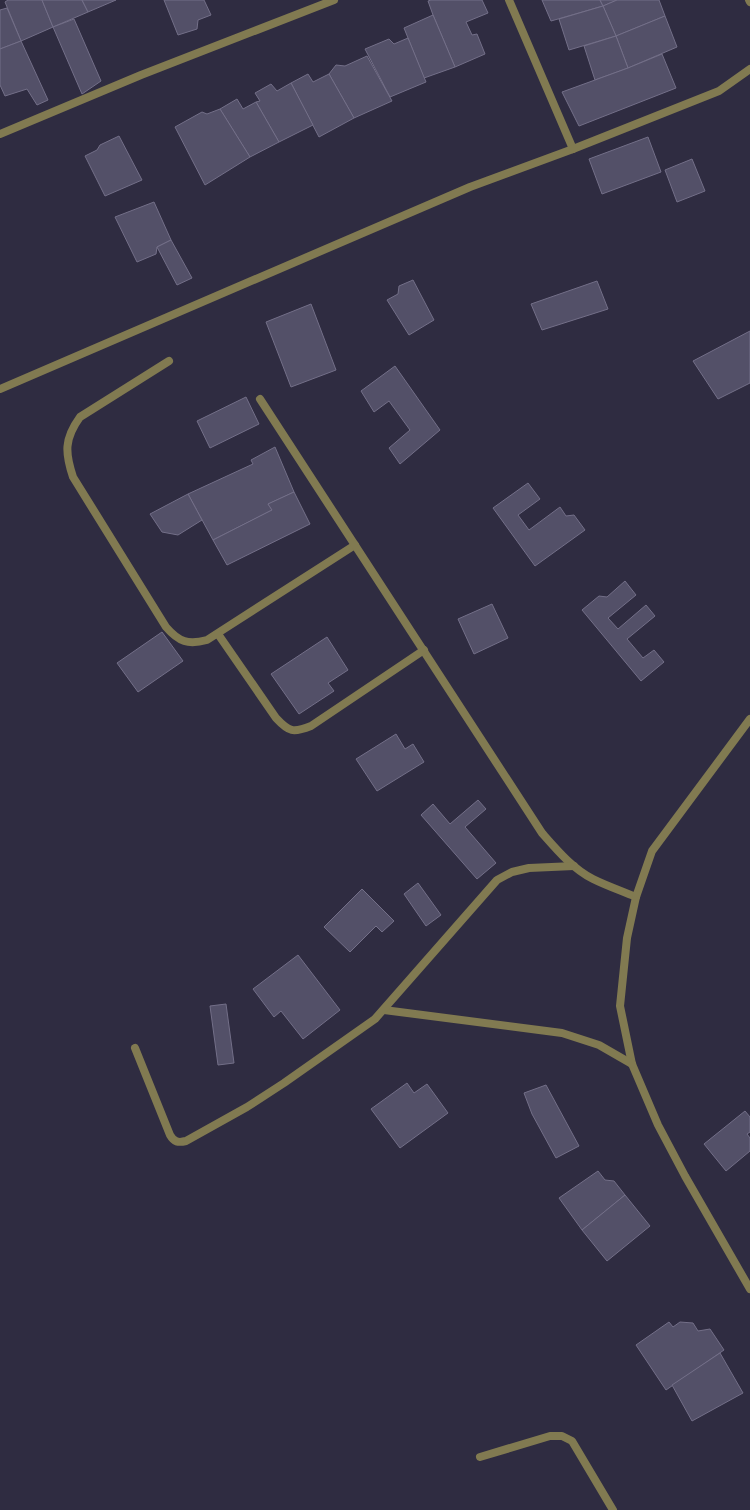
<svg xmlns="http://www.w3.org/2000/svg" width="750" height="1510" viewBox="0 0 750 1510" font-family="Manrope,sans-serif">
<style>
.building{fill:#535068;stroke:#736f88}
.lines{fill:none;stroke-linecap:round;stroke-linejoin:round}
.minor{stroke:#817a51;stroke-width:8}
</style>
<rect width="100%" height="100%" fill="#2f2c41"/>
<g class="building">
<path d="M8,0h34l11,27 -32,14 -16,-39z"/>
<path d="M42,0h40l6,12 -35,15z"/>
<path d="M82,0h34l-28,12z"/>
<path d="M164,0h40l7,15 -13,5 -1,9 -19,6z"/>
<path d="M431,0h51l6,13 -22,9 6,13 5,-1 8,20 -30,13 -22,-52 -5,-14z"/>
<path d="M542,0h58l3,6 -52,15z"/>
<path d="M600,0h17l-14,6z"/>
<path d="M617,0h42l6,16 -49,20 -13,-30z"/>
<path d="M603,6l13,30 -47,14 -10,-31z"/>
<path d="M7,8l14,33 -21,8v-39z"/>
<path d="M433,15l22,52 -31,11 -20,-50z"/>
<path d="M665,16l12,31 -49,21 -12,-32z"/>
<path d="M74,19l27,62 -19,13 -29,-67z"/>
<path d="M616,36l12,32 -33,12 -11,-34z"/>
<path d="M408,38l18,44 -36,15 -25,-48 24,-10 5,5z"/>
<path d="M21,41l27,59 -11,5 -10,-16 -22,7 -5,-11v-36z"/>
<path d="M662,54l14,34 -97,38 -17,-34 66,-24z"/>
<path d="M367,56l25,45 -38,17 -25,-44 7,-9 9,1z"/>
<path d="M308,74l5,8 16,-8 25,44 -35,19 -28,-54z"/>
<path d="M291,83l22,42 -34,17 -23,-40 4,-1 -5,-8 16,-9 6,7z"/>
<path d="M237,99l6,10 13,-7 23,40 -29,15 -30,-48z"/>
<path d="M220,109l30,48 -45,28 -30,-58 27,-15 5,2z"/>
<path d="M119,136l23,44 -37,16 -20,-40 12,-6 3,-5z"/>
<path d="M648,137l13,35 -59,22 -13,-35z"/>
<path d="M692,159l13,32 -28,11 -12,-32z"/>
<path d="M154,202l17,38 -14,7 -1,7 -19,8 -22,-45z"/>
<path d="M171,240l21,38 -15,7 -20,-38z"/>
<path d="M413,280l21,40 -25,15 -22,-35 11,-6 1,-8z"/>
<path d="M597,281l11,28 -66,21 -11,-26z"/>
<path d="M311,304l25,66 -45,17 -25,-65z"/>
<path d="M750,331v52l-32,16 -25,-38z"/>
<path d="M395,366l45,64 -40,34 -11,-16 21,-18 -21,-29 -15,11 -13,-21z"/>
<path d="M246,397l13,27 -49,24 -13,-27z"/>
<path d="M275,447l19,45 -26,12 4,6 -59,30 -25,-46 65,-30 -2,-4z"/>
<path d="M528,483l12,16 -22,16 11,15 31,-23 6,9 8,-1 11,15 -50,36 -42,-58z"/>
<path d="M294,492l16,32 -83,41 -14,-25 59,-30 -4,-6z"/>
<path d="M188,494l14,26 -24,15 -16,-3 -12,-18z"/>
<path d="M625,581l11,14 -28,23 10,11 28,-24 9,11 -28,23 16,19 11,-8 10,12 -23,19 -59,-71 17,-14 8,1z"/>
<path d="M492,604l16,34 -34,16 -16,-35z"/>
<path d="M162,632l21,29 -45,31 -21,-29z"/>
<path d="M327,637l21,33 -20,13 6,8 -35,23 -28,-40z"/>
<path d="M396,734l9,15 8,-5 11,18 -47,29 -21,-32z"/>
<path d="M478,800l8,9 -21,18 31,36 -19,16 -56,-64 12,-11 17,20z"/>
<path d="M418,883l23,32 -15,11 -22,-32z"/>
<path d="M362,889l32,32 -12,11 -6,-6 -26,26 -26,-25z"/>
<path d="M298,955l42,55 -37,29 -22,-28 -7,6 -21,-28z"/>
<path d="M226,1004l8,59 -16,2 -8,-59z"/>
<path d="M407,1083l7,10 13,-9 21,29 -48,35 -29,-39z"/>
<path d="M546,1085l33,61 -23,12 -24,-44 -8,-21z"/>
<path d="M745,1111l5,6v15l-3,2 3,4v13l-24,20 -22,-27z"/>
<path d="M598,1171l7,9 9,1 11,14 -43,35 -23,-32z"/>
<path d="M625,1195l25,31 -43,35 -25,-31z"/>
<path d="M669,1322l4,5 7,-5 13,1 5,8 12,-2 14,21 -58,40 -30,-45z"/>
<path d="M720,1353l23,40 -51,28 -20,-36z"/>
</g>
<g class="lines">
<g class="minor">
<path d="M509,0l64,149"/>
<path d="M749,0l1,2"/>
<path d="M0,134l141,-59 193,-75"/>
<path d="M169,361l-89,56c-16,22 -15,36 -7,60l93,150c13,15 22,18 41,13l148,-95"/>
<path d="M0,389l470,-202 103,-38 146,-58 31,-22"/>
<path d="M260,399l282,434c15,17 31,36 51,46 14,7 29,12 43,18"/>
<path d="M218,634l58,84c13,14 17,15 35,8l113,-76"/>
<path d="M750,719l-98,132 -16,46 -9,41 -7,68 12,58 26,61 27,51 65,113"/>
<path d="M384,1010l178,23 37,12 33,19"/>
<path d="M135,1048l35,87c4,7 8,8 16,6l61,-34 37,-24 91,-64 122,-139 15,-8 17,-4 45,-2"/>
<path d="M480,1457l70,-21h12l10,5 41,69"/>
</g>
</g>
</svg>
